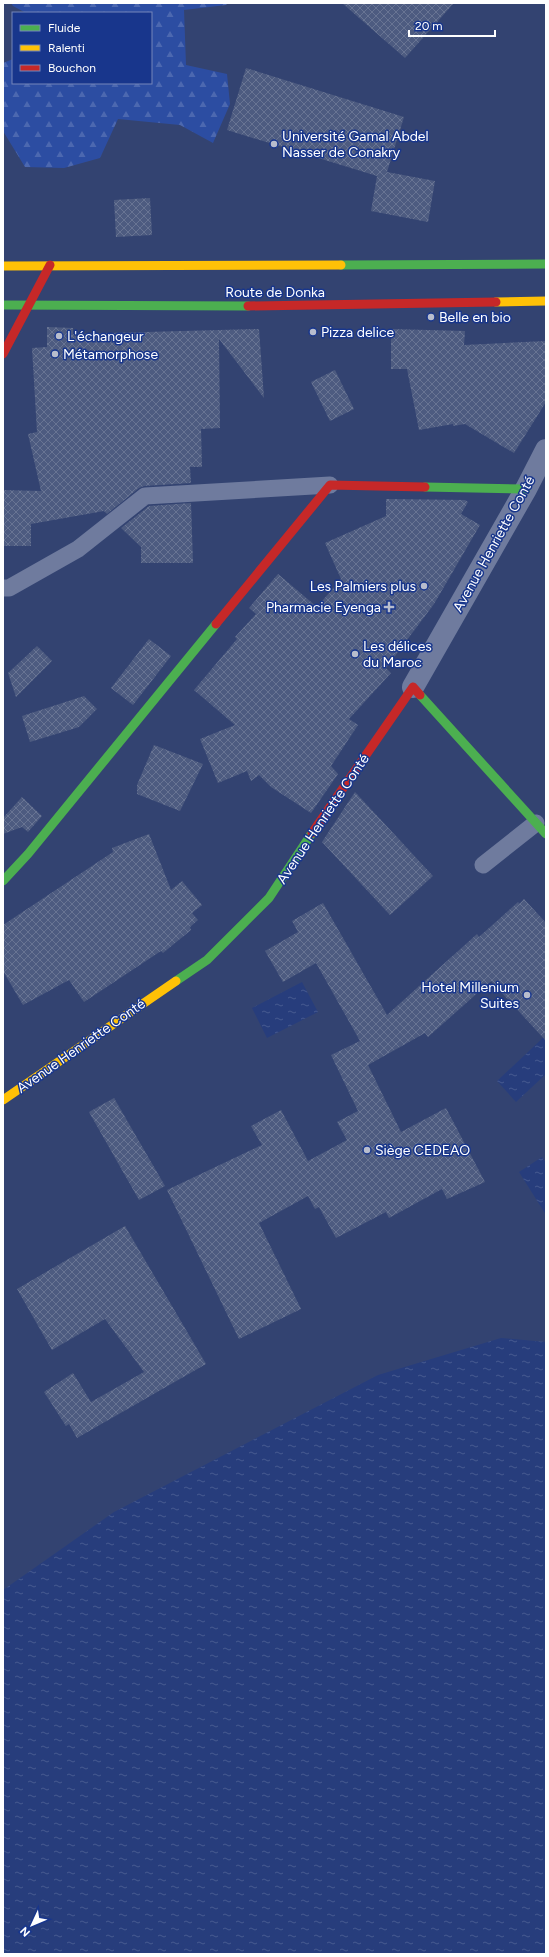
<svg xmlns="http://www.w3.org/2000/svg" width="549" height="1957" viewBox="0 0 549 1957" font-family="Figtree,sans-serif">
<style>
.forest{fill:url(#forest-firs)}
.water{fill:url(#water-ripples)}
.building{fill:url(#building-cross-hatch)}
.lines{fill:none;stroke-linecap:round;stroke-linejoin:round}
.lane{stroke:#6f7b9e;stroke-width:17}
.street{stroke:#6f7b9e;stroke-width:22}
.fast{stroke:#4caf50;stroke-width:9}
.slow{stroke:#ffc107;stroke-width:9}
.jam{stroke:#c62828;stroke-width:9}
.poi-dot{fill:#b8bdcd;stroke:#18368c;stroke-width:1.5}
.labels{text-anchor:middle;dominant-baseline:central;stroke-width:3;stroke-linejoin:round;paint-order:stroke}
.poi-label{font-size:14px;fill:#fff;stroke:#18368c;text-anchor:start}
.street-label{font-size:14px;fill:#fff;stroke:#18368c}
</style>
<defs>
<pattern id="forest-firs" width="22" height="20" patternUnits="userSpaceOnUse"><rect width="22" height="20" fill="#2c4da2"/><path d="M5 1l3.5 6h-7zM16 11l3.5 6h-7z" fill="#4c68b0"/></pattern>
<pattern id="water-ripples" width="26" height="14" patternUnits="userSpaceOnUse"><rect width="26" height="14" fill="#273d7c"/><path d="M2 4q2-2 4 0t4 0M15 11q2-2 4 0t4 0" fill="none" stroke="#475a90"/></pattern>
<pattern id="building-cross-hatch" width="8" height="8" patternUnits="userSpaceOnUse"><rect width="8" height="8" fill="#4d5b80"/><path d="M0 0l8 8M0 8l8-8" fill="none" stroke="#687493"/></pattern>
</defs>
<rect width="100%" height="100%" fill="#334371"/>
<path class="forest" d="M11,3h217l-2,2 -42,5 2,55 41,9 3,30 -17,39 -33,-18 -62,-6 -18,39 -36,10 -39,-1 -22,-36v-68l10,-4v24h138v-70h-125l-13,-7z"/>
<g class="water">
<path d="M302,982l16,30 -51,26 -15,-30z"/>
<path d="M546,1035v39l-30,28 -19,-21z"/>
<path d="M542,1157l4,6v52l-27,-43z"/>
<path d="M501,1338l45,4v612h-543v-364l111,-78 264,-137z"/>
</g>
<g class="building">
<path d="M342,3h112l-49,55z"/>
<path d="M246,68l158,49 -17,55 48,9 -7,41 -57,-11 6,-35 -150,-46z"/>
<path d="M150,198l2,37 -36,2 -2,-37z"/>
<path d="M47,327l26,1v6l186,-5 5,69 -45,-59 1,89 -19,1 1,38h-12l1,16 -47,3 -5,2 -32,26 -3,-3 -73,13v22h-28v-56l38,1 -13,-57 9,-2 -5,-84 15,-1z"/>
<path d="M391,329l74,2 -1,14 82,-4v61l-32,51 -49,-29 -12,2v-2l-34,6 -12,-61h-16z"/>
<path d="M335,370l19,39 -24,12 -19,-39z"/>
<path d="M386,499l79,1 3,2 -7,12 19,11 -46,79 -48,64 5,5 -42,46 9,6 -27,41 7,8 -27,39 -40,-26 -12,-12 -8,6 -4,-10 -29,12 -18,-44 35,-14 -41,-35 43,-51 -2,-2 21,-23 -7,-6 29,-34 39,33 24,-28 -16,-36 61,-27z"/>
<path d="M191,503l2,60h-52v-16l-20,-19 28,-22z"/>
<path d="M149,639l22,17 -38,49 -22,-17z"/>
<path d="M37,646l15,15 -36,36 -8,-24z"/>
<path d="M84,696l13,13 -18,18 -49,15 -8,-26z"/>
<path d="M154,745l49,19 -23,47 -43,-17v-9z"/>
<path d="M355,792l78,84 -43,39 -68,-73z"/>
<path d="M22,797l20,19 -14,16 -6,-5 -19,7v-16z"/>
<path d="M149,834l22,56 11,-9 20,24 -10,8 6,7 -8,7 1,3 -28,23 -2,-2 -77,51 -15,-22 -46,25 -20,-34v-46l110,-73 -1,-4z"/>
<path d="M524,899l22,24v118l-55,-60 -63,56 -3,-4 -57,32 33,67 45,-24 39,74 -38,17 -5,-10 -53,29 -3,-6 -50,26 -17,-31 -4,2 -7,-13 -49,27 42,86 -62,30 -72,-149 95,-45 -11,-19 30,-16 27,51 39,-21 -10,-18 21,-11 -27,-56 29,-14 -44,-78 -33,19 -18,-31 33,-19 -6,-11 31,-18 64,112 90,-81 2,3 39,-35 1,2z"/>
<path d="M114,1098l51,88 -26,14 -50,-88z"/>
<path d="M125,1226l81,138 -129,74 -8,-14 -3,2 -22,-34 29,-19 18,29 53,-30 -39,-53 -53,31 -35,-61z"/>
</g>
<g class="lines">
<g class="lane">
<path d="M3,588h6l69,-39 67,-53 185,-11"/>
<path d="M483,865l53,-42"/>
</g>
<path class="street" d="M413,687l113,-198 20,-39"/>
<g class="fast">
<path d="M341,265l205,-1"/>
<path d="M3,305l245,1"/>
<path d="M425,487l101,2"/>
<path d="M420,695l126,139"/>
<path d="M3,881l25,-27 188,-230"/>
<path d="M176,981l31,-21 62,-62 43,-65"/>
</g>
<g class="slow">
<path d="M3,266l338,-1"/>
<path d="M496,302l50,-1"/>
<path d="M3,1100l173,-119"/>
</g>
<g class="jam">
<path d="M248,306l248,-4"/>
<path d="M3,354l47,-89"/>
<path d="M216,624l114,-139 95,2"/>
<path d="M312,833l101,-146 7,8"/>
</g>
</g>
<g class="poi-dot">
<circle cx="274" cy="144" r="4"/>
<circle cx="431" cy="317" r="4"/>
<circle cx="313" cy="332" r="4"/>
<circle cx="59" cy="336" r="4"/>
<circle cx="55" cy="354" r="4"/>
<circle cx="424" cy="586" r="4"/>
<path d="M387 601h4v4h4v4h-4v4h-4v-4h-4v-4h4z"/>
<circle cx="355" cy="654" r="4"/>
<circle cx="527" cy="995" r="4"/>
<circle cx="367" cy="1150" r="4"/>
</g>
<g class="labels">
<g class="poi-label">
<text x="282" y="136">Université Gamal Abdel<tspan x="282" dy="16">Nasser de Conakry</tspan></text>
<text x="439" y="317">Belle en bio</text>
<text x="321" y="332">Pizza delice</text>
<text x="67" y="336">L'échangeur</text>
<text x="63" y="354">Métamorphose</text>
<text x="416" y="586" text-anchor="end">Les Palmiers plus</text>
<text x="381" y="607" text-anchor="end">Pharmacie Eyenga</text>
<text x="363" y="646">Les délices<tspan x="363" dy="16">du Maroc</tspan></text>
<text x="519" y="987" text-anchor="end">Hotel Millenium<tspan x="519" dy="16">Suites</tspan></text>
<text x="375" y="1150">Siège CEDEAO</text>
</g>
<g class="street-label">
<text x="275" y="292">Route de Donka</text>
<text transform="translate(494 544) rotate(-61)">Avenue Henriette Conté</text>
<text transform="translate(323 819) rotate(-56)">Avenue Henriette Conté</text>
<text transform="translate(81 1046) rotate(-35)">Avenue Henriette Conté</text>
</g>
</g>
<rect width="549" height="1957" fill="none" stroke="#ffffff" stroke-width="8"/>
<rect x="12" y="12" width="140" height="72" fill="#18368c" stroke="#7486ba"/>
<rect x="20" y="25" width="20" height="6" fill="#4caf50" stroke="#7486ba"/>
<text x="48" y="32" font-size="12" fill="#ffffff">Fluide</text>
<rect x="20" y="45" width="20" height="6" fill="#ffc107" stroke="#7486ba"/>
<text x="48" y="52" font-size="12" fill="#ffffff">Ralenti</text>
<rect x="20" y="65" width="20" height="6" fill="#c62828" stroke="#7486ba"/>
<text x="48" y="72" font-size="12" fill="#ffffff">Bouchon</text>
<g transform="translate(32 1925) rotate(226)" stroke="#18368c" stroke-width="3" paint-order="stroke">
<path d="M0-3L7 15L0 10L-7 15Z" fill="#ffffff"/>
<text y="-6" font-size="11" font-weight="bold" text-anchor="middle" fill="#ffffff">N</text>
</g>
<path d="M409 30v6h86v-6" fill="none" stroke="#ffffff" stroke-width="2"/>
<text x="415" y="30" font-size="12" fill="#ffffff" stroke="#18368c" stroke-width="3" paint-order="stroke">20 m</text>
</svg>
